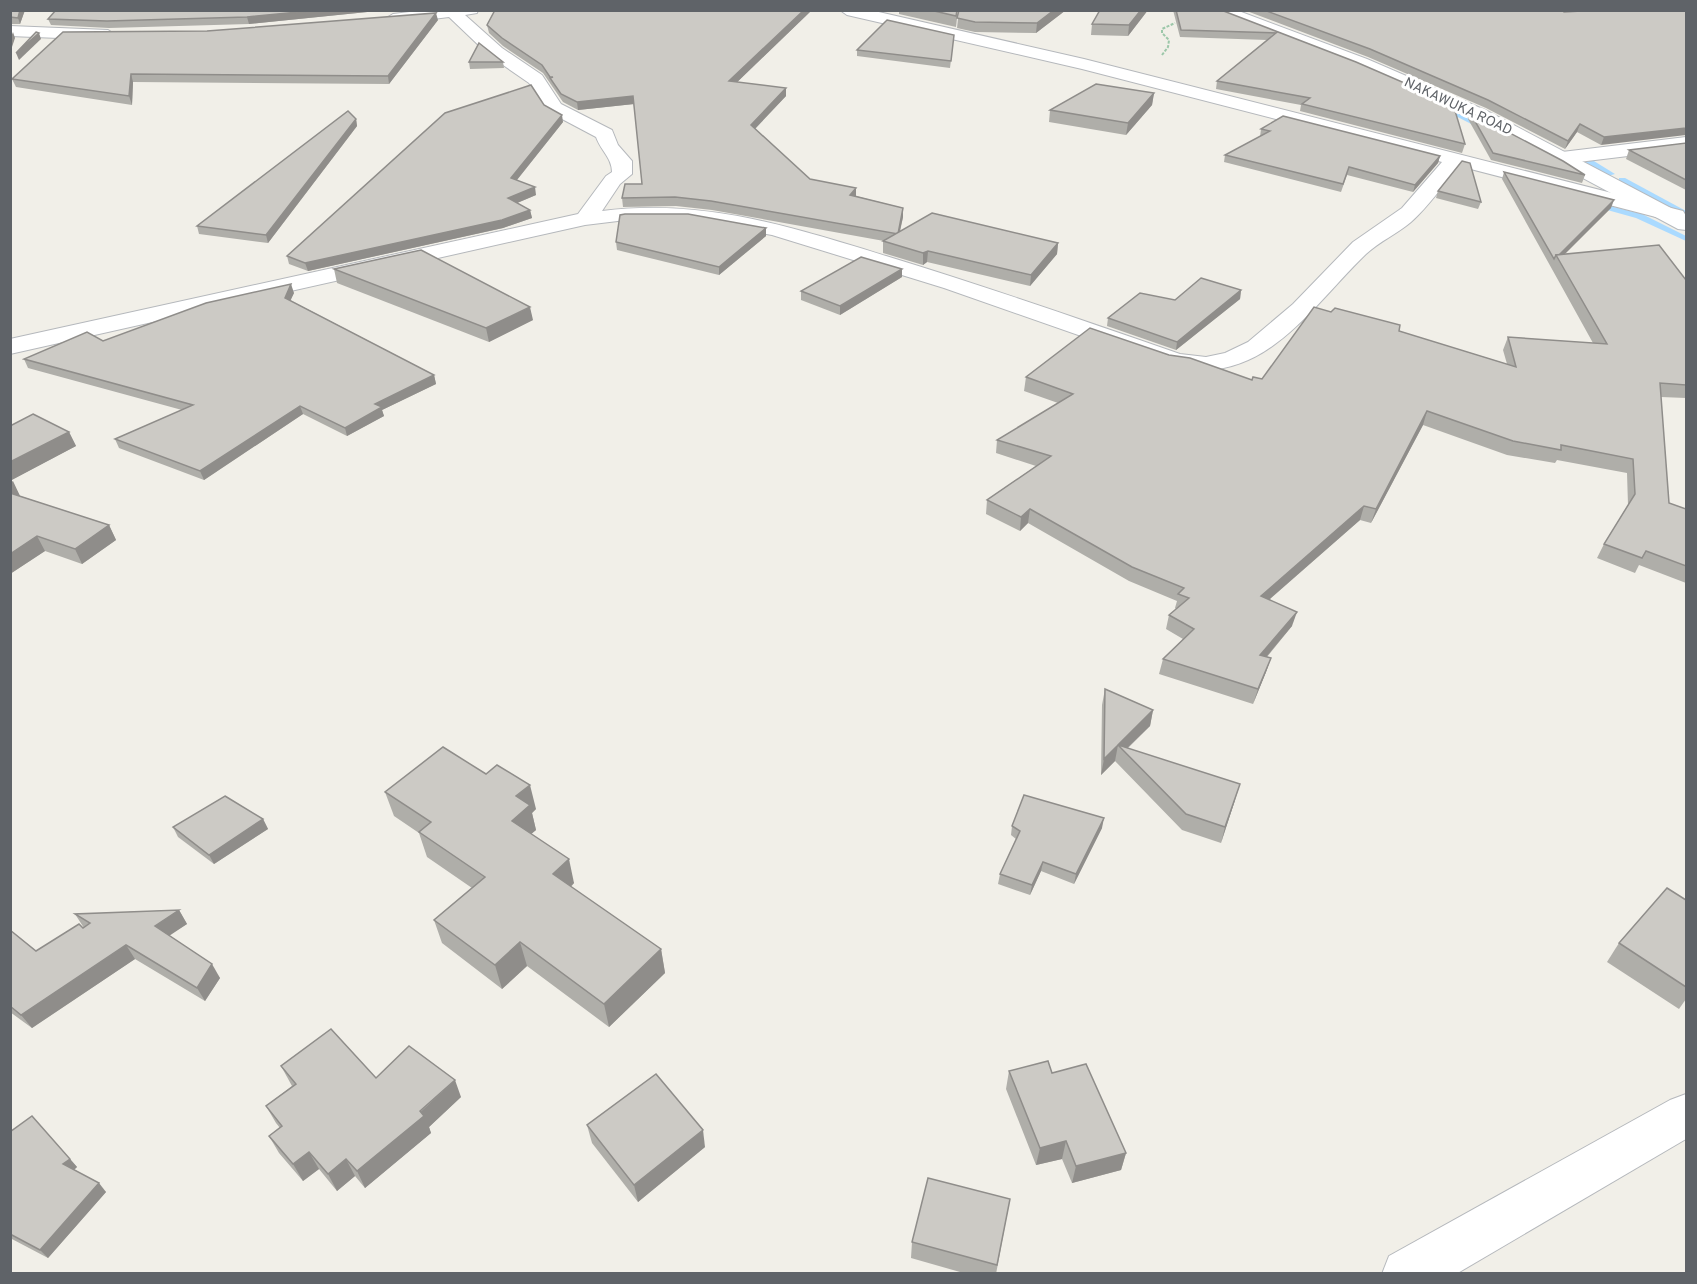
<svg xmlns="http://www.w3.org/2000/svg" width="1697" height="1284" viewBox="0 0 1697 1284" font-family="Overpass,sans-serif">
<style>
.lines{fill:none;stroke-linecap:round;stroke-linejoin:round}
.stream{fill:#aadaff;fill-rule:evenodd}
.minor-casing{stroke:#b5b8bc;stroke-width:2}
.secondary-casing{stroke:#b6babf;stroke-width:2}
.path{stroke:#9cc7a9;stroke-width:2;stroke-dasharray:3 1.5;stroke-linecap:butt}
.minor{fill:#fff;fill-rule:evenodd}
.secondary{fill:#fff;fill-rule:evenodd}
.wall{fill:#afaea9}
.shaded-wall{fill:#8f8d8a}
.building{fill:#cccac5;stroke:#8f8d8a;stroke-width:1.5}
.labels{text-anchor:middle;dominant-baseline:central;stroke-width:6;stroke-linejoin:round;paint-order:stroke}
.far-street-label{font-size:14px;fill:#5f6368;stroke:#fff}
</style>
<rect width="100%" height="100%" fill="#f1efe8"/>
<g class="lines">
<g class="stream">
<path d="M1440,106h4l42,22 -5,1 -41,-21z"/>
<path d="M1583,158h6l26,16 -7,2 -25,-14z"/>
<path d="M1619,178h6l61,33v5l-67,-34z"/>
<path d="M1593,202l49,12 44,22v5l-50,-23 -43,-12z"/>
</g>
<g class="minor-casing">
<g id="minor">
<path d="M426,10h52l-1,3 -12,2 37,33 40,27 19,29 51,26 6,15 14,16v13l-12,10 -18,27c101,-13 189,16 284,45 99,30 196,64 294,98l26,3 19,-4 23,-11 45,-38 60,-62 49,-34 40,-46 -360,-93 -235,-54 -7,-5h30l214,49 599,152 3,5 -3,5 -8,1 -216,-56c-16,19 -30,40 -48,56 -14,12 -31,19 -45,32 -59,57 -104,136 -199,112l-223,-78 -172,-53 -83,-15h-63l-41,5 -575,129v-15l568,-125 28,-38 6,-4c0,-14 -11,-21 -16,-35l-49,-26 -18,-28 -39,-27 -41,-39 -56,7 -8,-5 8,-5z"/>
<path d="M10,26l98,4 8,5 -8,5 -98,-4z"/>
<path d="M1686,137v12l-124,15 -7,-2 -3,-4 3,-4 7,-2z"/>
<path d="M1686,1094v45l-230,135h-74l7,-18 281,-156z"/>
</g>
</g>
<g class="secondary-casing">
<path id="secondary" d="M1213,10h23l131,49 118,51 201,106v14l-8,-1 -207,-111 -116,-51 -141,-54z"/>
</g>
<path class="path" d="M1162,55l6,-8 1,-7 -7,-7v-4l13,-6"/>
<use href="#minor" class="minor"/>
<use href="#secondary" class="secondary"/>
</g>
<g class="wall">
<path d="M10,10h15l-5,14h-10z"/>
<path d="M387,10l-138,14 -140,4 -58,-3 -3,-6z"/>
<path d="M495,10h317l-75,72 49,14 -31,33 55,50 46,17 47,12v9l-3,15 158,11 -1,11 -27,32 -103,-24 -4,3 -40,-12v-12h1l-172,-31 -36,-4 -53,1 -1,-9 20,-14 -8,-80 -56,6 -15,-8 -20,-29 -40,-27 -14,-13 -2,-8z"/>
<path d="M899,10h59l-2,17 -57,-13z"/>
<path d="M959,10h107l-30,23 -61,-1 -18,-4z"/>
<path d="M1100,10h48l-20,26 -37,-1 1,-11z"/>
<path d="M1173,10h48l135,52 109,82 -3,9 -162,-42 1,-6 -85,-16 1,-8 50,-41 -87,-3z"/>
<path d="M1244,10h318l2,2 122,-2 -85,135 -24,-13 -12,17 -79,-41 -118,-51z"/>
<path d="M438,20l-49,64 -256,-2 -1,23 -116,-18 -4,-8 195,-48z"/>
<path d="M954,35l-4,33 -93,-12v-6z"/>
<path d="M469,62h34l1,6 -34,1z"/>
<path d="M1154,93l-2,12 -26,30 -77,-13 1,-12z"/>
<path d="M544,105l19,17 -46,58 19,15 -19,8 13,7 2,8 -29,10 -195,43 -19,-7 -2,-8z"/>
<path d="M1470,112l115,63 -3,8 -91,-23 -23,-41z"/>
<path d="M356,119l1,7 -89,117 -69,-9 -2,-8z"/>
<path d="M1261,129l179,27 -2,7 -25,29 -66,-17 -6,17 -117,-30 1,-7 35,-18z"/>
<path d="M1686,143v47l-60,-31 3,-9z"/>
<path d="M1504,172l107,36 -47,46 122,26v118l-25,-1 8,106 17,6v74l-47,-18 -4,8 -38,-15 7,-14 24,-39 -1,-32 -70,-13 -2,3 -48,-8 -84,-30 -52,98 -11,-3 -91,80 23,26 -25,31 4,1 -5,14 -13,32 -94,-30 4,-15 20,-20 -17,-10 3,-14 7,-6 -1,-1 2,-7 -48,-20 -101,-58 -8,8 -34,-17 1,-14 49,-34 -40,-13 1,-13 61,-37 -34,-12 2,-14 143,-22 83,25 10,-1 137,-48 108,33 -4,-14 5,-13 85,6 -91,-164z"/>
<path d="M1438,191l43,11 -3,7 -42,-11z"/>
<path d="M766,228v8l-47,39 -102,-25 -1,-8z"/>
<path d="M334,269l199,51 -44,22 -152,-59z"/>
<path d="M902,277l-62,38 -39,-15v-9z"/>
<path d="M1241,290l-1,9 -64,51 -69,-24 1,-8 67,-18z"/>
<path d="M294,293l-4,7 144,75 2,9 -54,26 2,6 -37,20 -44,-22 -99,66 -85,-32 -4,-9 67,-29 -154,-42 -4,-9 79,-18z"/>
<path d="M10,426l59,6 7,14 -65,34 9,16 89,29 7,15 -34,24 -37,-13 -35,23z"/>
<path d="M1105,689l48,21 -3,16 -22,22 107,52 -14,43 -39,-13 -67,-69 -14,14 1,-70z"/>
<path d="M385,792l151,17 -4,4 4,17 -5,4 43,49 -3,4 90,62 4,24 -56,54 -82,-61 -25,23 -60,-46 -8,-23 38,-32 -45,-31 -8,-24 -25,-17z"/>
<path d="M263,819l5,10 -54,35 -36,-27 -5,-10z"/>
<path d="M1012,826l90,2 -28,56 -33,-13 -11,24 -32,-11 2,-10 16,-35 -5,-4z"/>
<path d="M1686,900v99l-7,10 -72,-47 12,-19z"/>
<path d="M179,910l8,14 -18,11 51,43 -15,23 -70,-42 -103,69 -22,-16v-82l26,21 48,-23 -9,-14z"/>
<path d="M281,1066l95,12 85,19 -32,30 2,6 -66,55 -10,-12 -18,15 -18,-22 -16,12 -24,-28 -10,-17 11,-8 -4,-5 -10,-17 26,-20z"/>
<path d="M1009,1071l43,2 74,80 -5,17 -49,13 -10,-24 -26,6 -30,-76z"/>
<path d="M587,1125l118,22 -67,55 -46,-59z"/>
<path d="M10,1132l60,27 7,8 -3,3 32,22 -58,66 -38,-20z"/>
<path d="M1010,1199l-14,75h-29l-56,-16 1,-16z"/>
</g>
<g class="shaded-wall">
<path d="M20,10h5l-5,14 -2,-6z"/>
<path d="M319,10h68l-138,14 -2,-7z"/>
<path d="M804,10h8l-83,80v-9z"/>
<path d="M1054,10h12l-30,23 1,-10z"/>
<path d="M1141,10h7l-20,26 1,-11z"/>
<path d="M436,13l2,7 -49,64 -1,-8z"/>
<path d="M13,32l2,6 -5,15v-14z"/>
<path d="M39,33l2,6 -22,21 -3,-7z"/>
<path d="M131,74l2,8 -1,23 -3,-9z"/>
<path d="M786,88v8l-35,37v-8z"/>
<path d="M1154,93l-2,12 -26,30 2,-12z"/>
<path d="M633,96l1,8 -56,6 -1,-8z"/>
<path d="M562,115l1,7 -51,64 -1,-8z"/>
<path d="M356,119l1,7 -89,117 -2,-8z"/>
<path d="M1580,124l-3,8 -12,17 3,-8z"/>
<path d="M1686,128v7l-85,10 3,-8z"/>
<path d="M1440,156l-2,7 -25,29 2,-7z"/>
<path d="M535,187l1,8 -26,11 -2,-8z"/>
<path d="M856,188v9l-6,-2z"/>
<path d="M1614,200l-3,8 -52,52 -2,-4z"/>
<path d="M903,208v9l-6,26 1,-9z"/>
<path d="M530,210l2,8 -29,10 -195,43 -3,-8z"/>
<path d="M766,228v8l-47,39v-8z"/>
<path d="M1058,243l-1,11 -27,32 1,-11z"/>
<path d="M928,251l-1,11 -4,3v-12z"/>
<path d="M902,269v8l-62,38v-9z"/>
<path d="M291,284l3,9 -6,13 -3,-8z"/>
<path d="M1241,290l-1,9 -64,51 1,-8z"/>
<path d="M530,307l3,13 -44,22 -3,-14z"/>
<path d="M434,375l2,9 -54,26 2,6 -37,20 -2,-8 30,-24z"/>
<path d="M300,406l3,8 -99,66 -4,-9z"/>
<path d="M1427,411l-4,14 -52,98 5,-14z"/>
<path d="M69,432l7,14 -66,35v-19z"/>
<path d="M13,481l7,15 -10,5v-18z"/>
<path d="M1364,506l-4,14 -103,90 4,-14z"/>
<path d="M1030,509l-2,14 -8,8 1,-14z"/>
<path d="M109,525l7,15 -34,24 -7,-15z"/>
<path d="M37,536l8,15 -35,23v-20z"/>
<path d="M1297,612l-5,14 -36,43 4,-14z"/>
<path d="M1271,658l-5,14 -13,32 5,-15z"/>
<path d="M1153,710l-3,16 -26,25 -6,-6z"/>
<path d="M1118,745l-3,16 -14,14 3,-16z"/>
<path d="M1240,784l-5,16 -14,43 4,-16z"/>
<path d="M530,785l6,24 -4,4 4,17 -18,15 -6,-24 4,-25z"/>
<path d="M1104,818l-2,10 -28,56 2,-10z"/>
<path d="M263,819l5,10 -54,35 -5,-9z"/>
<path d="M569,859l5,24 -15,15 -6,-24z"/>
<path d="M1043,862l-2,9 -11,24 2,-10z"/>
<path d="M179,910l8,14 -24,16 -8,-14z"/>
<path d="M520,942l7,24 -25,23 -7,-24z"/>
<path d="M126,945l9,14 -103,69 -11,-13z"/>
<path d="M661,949l4,24 -56,54 -5,-23z"/>
<path d="M212,964l8,14 -15,23 -8,-13z"/>
<path d="M455,1080l6,17 -32,30 2,6 -66,55 -8,-17z"/>
<path d="M703,1130l2,17 -67,55 -4,-17z"/>
<path d="M1066,1141l-4,18 -26,6 4,-17z"/>
<path d="M309,1152l10,17 -16,12 -10,-17z"/>
<path d="M1126,1153l-5,17 -49,13 4,-17z"/>
<path d="M70,1159l7,8 -7,6 -7,-9z"/>
<path d="M346,1159l9,17 -18,15 -9,-17z"/>
<path d="M99,1183l7,9 -58,66 -8,-8z"/>
</g>
<g class="building">
<path d="M10,10h10l-2,8 -8,-1z"/>
<path d="M56,10h263l-72,7 -140,4 -59,-2z"/>
<path d="M495,10h309l-75,71 57,7 -35,37 59,54 46,9 -6,7 53,13 -5,26 -187,-33 -36,-4 -53,1 3,-14h17l-9,-88 -56,6 -16,-8 -11,-16 3,-1h-3l-8,-12 -40,-27 -15,-13z"/>
<path d="M930,10h27l-1,6z"/>
<path d="M959,10h95l-17,13 -62,-1 -18,-4z"/>
<path d="M1100,10h41l-12,15 -37,-1z"/>
<path d="M1176,10h45l135,52 97,42 12,40 -163,-40 8,-6 -93,-17 59,-48 -95,-3z"/>
<path d="M1264,10h298l2,2 36,-2h86v118l-82,9 -24,-13 -12,17 -80,-41 -118,-51z"/>
<path d="M436,13l-48,63 -257,-2 -2,22 -117,-17 51,-47 144,-1z"/>
<path d="M887,20l67,15 -3,26 -94,-11z"/>
<path d="M36,32l3,1 -23,20z"/>
<path d="M479,43l24,19h-34z"/>
<path d="M1096,84l58,9 -26,30 -78,-13z"/>
<path d="M531,85l13,20 18,10 -51,63 24,9 -27,11 22,12 -28,10 -197,43 -18,-7 158,-143z"/>
<path d="M348,111l8,8 -90,116 -69,-9z"/>
<path d="M1470,112l93,49 22,14 -92,-22z"/>
<path d="M1283,116l157,40 -25,29 -66,-18 -6,17 -118,-29 45,-24 -9,-2z"/>
<path d="M1686,143v37l-57,-30z"/>
<path d="M1462,161l8,2 11,39 -43,-11z"/>
<path d="M1504,172l110,28 -55,55h-3l-2,4z"/>
<path d="M932,213l126,30 -27,32 -103,-24 -5,2 -40,-12z"/>
<path d="M625,214h63l78,14 -47,39 -103,-25 4,-27z"/>
<path d="M1659,245l27,35v105l-26,-2 9,120 17,6v57l-40,-15 -4,7 -38,-14 31,-50 -2,-35 -72,-14v5l-48,-9 -86,-30 -51,98 -12,-3 -103,90 36,16 -37,43 11,3 -13,31 -95,-30 31,-30 -25,-14 20,-17 -11,-4 6,-6 -52,-21 -102,-58 -9,8 -34,-17 64,-44 -54,-16 76,-46 -47,-17 64,-49 79,27 21,3 62,22 1,-3 9,2 52,-72 17,5 4,-4 65,17 -1,6 117,36 -8,-30 99,7 -51,-89z"/>
<path d="M421,250l109,57 -44,21 -152,-59z"/>
<path d="M861,257l41,12 -62,37 -39,-15z"/>
<path d="M1201,278l40,12 -64,52 -69,-24 32,-25 35,7z"/>
<path d="M291,284l-6,14 149,77 -59,29 7,3 -37,21 -45,-22 -100,65 -85,-32 78,-34 -169,-46 63,-27 16,9 103,-38z"/>
<path d="M33,414l36,18 -59,30v-36z"/>
<path d="M10,493l99,32 -34,24 -38,-13 -27,18z"/>
<path d="M1105,689l48,21 -35,35 122,39 -15,43 -39,-13 -68,-69 -14,14z"/>
<path d="M443,747l43,27 11,-9 33,20 -14,11 14,9 -18,16 57,38 -16,15 108,75 -57,55 -84,-62 -25,23 -61,-45 51,-43 -66,-45 12,-10 -46,-30z"/>
<path d="M1024,795l80,23 -28,56 -33,-12 -11,23 -32,-11 20,-43 -8,-5z"/>
<path d="M225,796l38,23 -54,36 -36,-28z"/>
<path d="M1667,888l19,12v87l-67,-44z"/>
<path d="M179,910l-24,16 57,38 -15,24 -71,-43 -105,70 -11,-9v-76l26,21 43,-27 4,4 7,-5 -15,-9z"/>
<path d="M331,1029l45,49 33,-32 46,34 -35,31 4,5 -67,55 -11,-12 -18,15 -19,-22 -16,12 -24,-28 13,-10 -16,-20 30,-22 -15,-18z"/>
<path d="M1048,1061l4,12 34,-9 40,89 -50,13 -10,-25 -26,7 -31,-77z"/>
<path d="M656,1074l47,56 -69,55 -47,-60z"/>
<path d="M32,1116l38,43 -7,5 36,19 -59,67 -30,-16v-102z"/>
<path d="M928,1178l82,21 -13,66 -85,-23z"/>
</g>
<g class="labels">
<g class="far-street-label">
<text transform="translate(1458 107) rotate(25)">NAKAWUKA ROAD</text>
</g>
</g>
<rect width="1697" height="1284" fill="none" stroke="#5f6368" stroke-width="24"/>
</svg>
